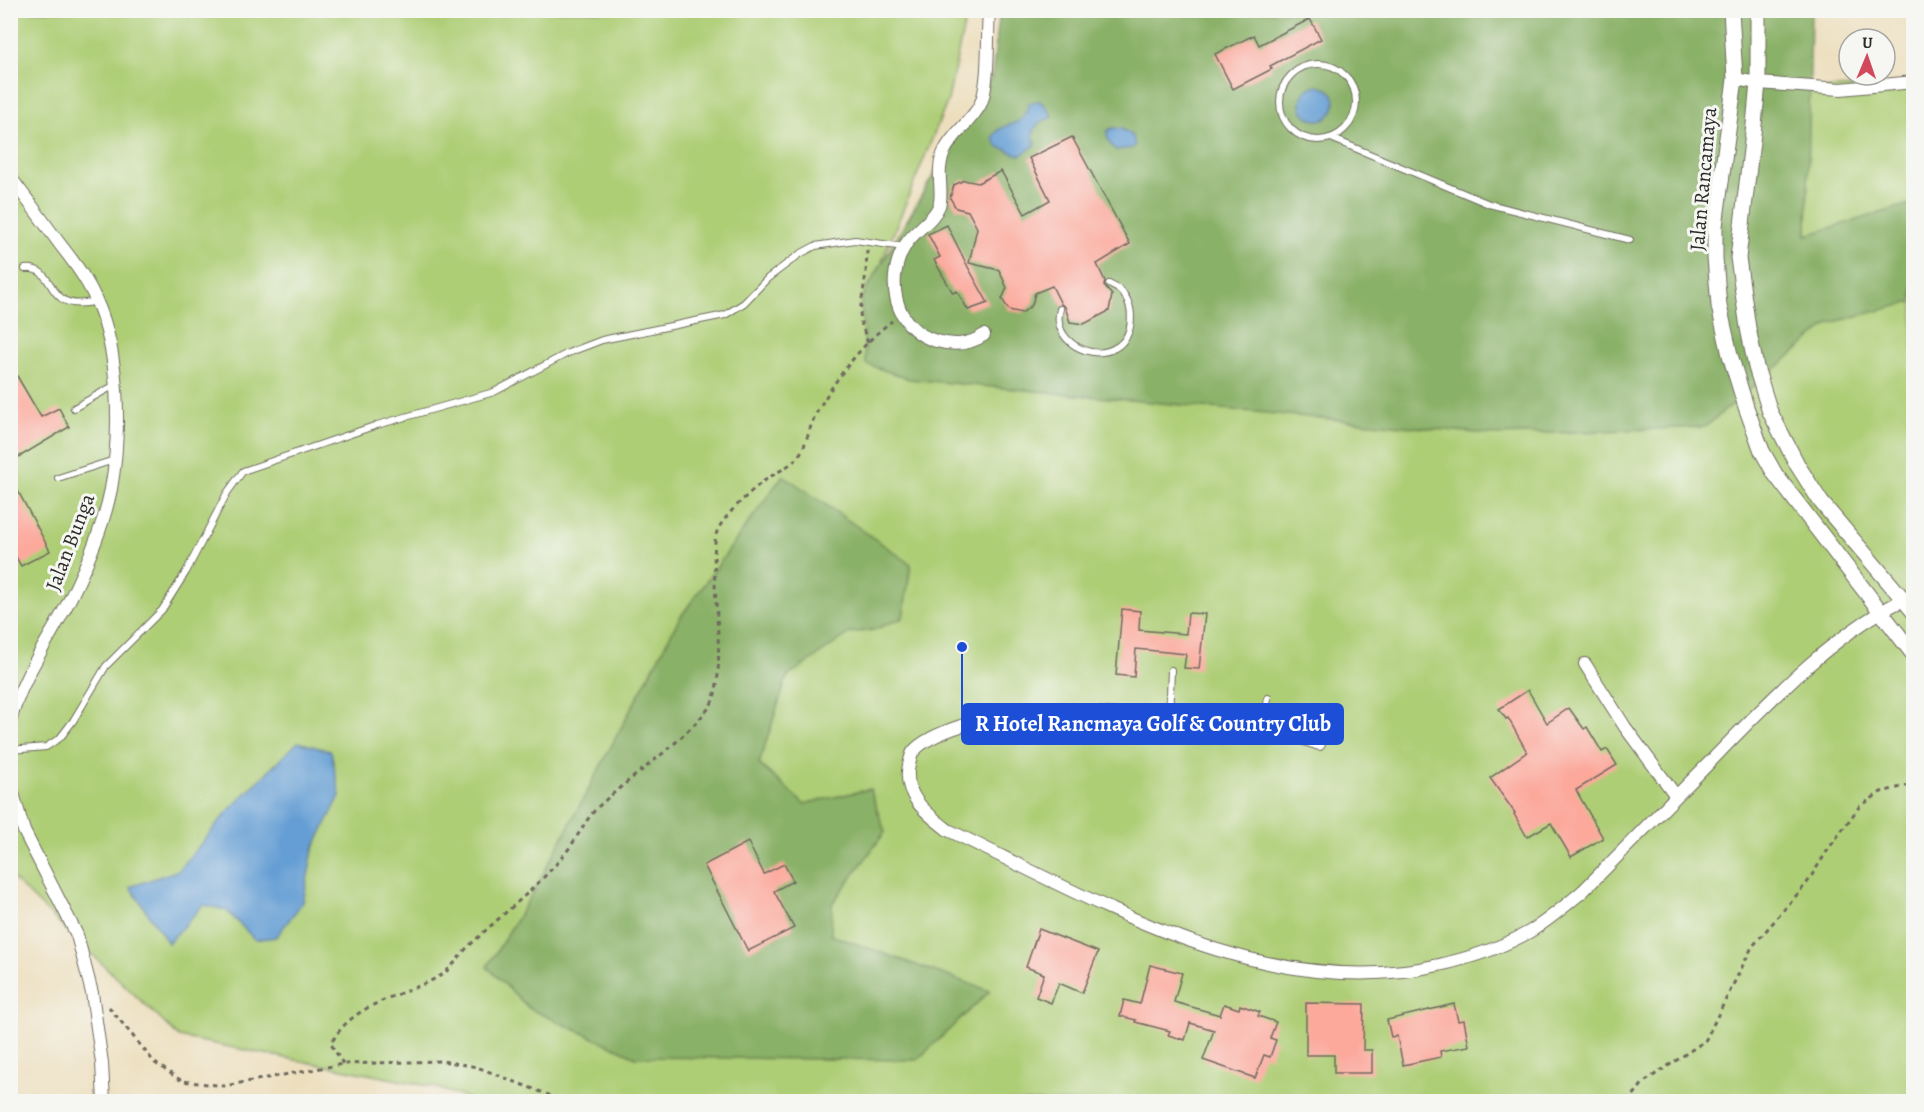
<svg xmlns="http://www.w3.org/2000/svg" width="1924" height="1112" viewBox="0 0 1924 1112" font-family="Alegreya,serif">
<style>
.green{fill:#aece76;stroke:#6c7c50;stroke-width:1.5}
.forest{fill:#8ab167;stroke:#5a6e49;stroke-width:1.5}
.water{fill:#659ed4;stroke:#486480;stroke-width:1.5}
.building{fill:#fca99c}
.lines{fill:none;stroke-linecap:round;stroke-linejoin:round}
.service-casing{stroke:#6f6a5e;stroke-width:8}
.minor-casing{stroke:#6f6a5e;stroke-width:14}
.tertiary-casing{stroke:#6f6a5e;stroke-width:17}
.path{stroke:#6f6a5e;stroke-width:3;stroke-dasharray:4.5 4.5;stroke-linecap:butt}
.service{stroke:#fff;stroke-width:6}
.minor{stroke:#fff;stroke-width:12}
.tertiary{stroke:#fff;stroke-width:15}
.labels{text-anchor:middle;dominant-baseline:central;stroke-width:6;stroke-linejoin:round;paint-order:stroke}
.street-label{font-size:21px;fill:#2b2b2b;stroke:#f6f6f2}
.leader{fill:none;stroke:#1d4ed8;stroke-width:2}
.callout-dot{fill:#1d4ed8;stroke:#f6f6f2;stroke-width:2}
.callout{fill:#1d4ed8;stroke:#1d4ed8;stroke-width:2}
.callout-label{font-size:22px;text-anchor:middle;font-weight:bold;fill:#fff}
</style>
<rect width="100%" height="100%" fill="#f6f6f2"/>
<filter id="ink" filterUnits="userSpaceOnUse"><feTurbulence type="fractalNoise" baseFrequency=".0167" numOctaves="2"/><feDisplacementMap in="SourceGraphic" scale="12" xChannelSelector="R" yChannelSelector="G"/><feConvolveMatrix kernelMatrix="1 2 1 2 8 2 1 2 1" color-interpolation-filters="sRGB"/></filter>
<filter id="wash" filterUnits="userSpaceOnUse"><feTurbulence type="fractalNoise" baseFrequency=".008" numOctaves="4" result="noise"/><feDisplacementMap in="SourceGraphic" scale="24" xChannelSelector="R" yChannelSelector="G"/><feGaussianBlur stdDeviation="1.35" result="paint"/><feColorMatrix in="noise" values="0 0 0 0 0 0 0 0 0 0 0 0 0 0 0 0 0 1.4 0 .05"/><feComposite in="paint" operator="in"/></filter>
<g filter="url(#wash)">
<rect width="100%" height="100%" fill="#eddfbe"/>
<path class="green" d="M10,11h957l-19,89 -66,161 -4,39 867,-207 168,-9v1017l-1434,1 -45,-15 -255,-50 -168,-160z"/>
<g class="forest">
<path d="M1000,11h811l-4,224 106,-32v99l-83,21 -125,104 -207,8 -589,-56 -43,-15 -5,-65 131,-224z"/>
<path d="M783,475l128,89 -8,54 -30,12 -23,3 -63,44 -28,87 45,40 66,-15 15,43 -53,72 -1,31 159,56 -73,69 -281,-3 -106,-48 -43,-42 47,-76 145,-272z"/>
</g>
<g class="water">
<circle cx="1318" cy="103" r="17"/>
<path d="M1039,101l5,3 9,13c-12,3 -23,10 -19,24h2l-2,5 -13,9c-9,-1 -15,-7 -23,-8l-5,-9c6,-13 15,-11 26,-17 6,-4 8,-12 11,-18z"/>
<path d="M1112,128l10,1 10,6 3,9 -2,4 -17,2c-6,-5 -10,-11 -9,-19z"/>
<path d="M298,742l33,9 9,45 -27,54 -10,52 -27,35 -21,3 -29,-30 -23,-5 -35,38 -38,-56 49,-17 51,-61z"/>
</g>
<g id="blocks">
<g class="building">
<path d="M1310,19l11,20 -51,27 2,3 -39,20 -18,-35 39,-19 5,10z"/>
<path d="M1072,137l58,107 -33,20 8,17 -1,5 8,9 -3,16 -25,13 -14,-2 -5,-15 -4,-3 -9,-18 -17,7 -3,12 -10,8 -13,-3 -7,-11 5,-11 -8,-18 -30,-7 8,-35 -9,-17 -12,-3 -6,-10 4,-13 10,-5 14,3 23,-12 24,43 25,-14 -21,-42z"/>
<path d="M947,225l21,42 20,36 -20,7 -11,-19 -4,2 -19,-33 6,-3 -12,-23z"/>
<path d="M10,364l31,53 18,-9 10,19 -50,30 -9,-15z"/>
<path d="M10,476l40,75 -29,15 -11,-20z"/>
<path d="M1122,609l18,2 -1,19 47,4 2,-21 17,1 -6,55 -15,-1 2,-14 -50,-5 -2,28 -18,-2z"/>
<path d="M1528,690l19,33 22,-15 15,21 3,-2 15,25 5,-3 10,16 -41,25 27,48 -32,19 -20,-34 -24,14 -13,-23 1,-1 -25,-35 37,-26 -19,-34 -2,1 -7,-10z"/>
<path d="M748,842l16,32 20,-10 9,17 -19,10 20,37 -46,23 -44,-86z"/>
<path d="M1039,929l59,23 -16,41 -23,-10 -8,20 -15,-6 8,-23 -18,-7z"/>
<path d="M1150,965l32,8 -8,29 46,13 4,-11 15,5 1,-4 20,7 -2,4 18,6 -6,16 6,2 -6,17 -6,-2 -9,23 -52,-18 11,-30 -24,-7 -5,17 -17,-5 2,-4 -35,-9 1,-2 -16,-4 4,-16 16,4z"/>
<path d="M1306,1003l58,1 -1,46h9v23h-38v-18h-28z"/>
<path d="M1454,1004l4,17 6,-1 5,26 -29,5 1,6 -38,8 -6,-29 -6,1 -4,-17z"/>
</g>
</g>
</g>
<g filter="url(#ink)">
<use href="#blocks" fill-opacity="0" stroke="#6f6a5e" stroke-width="1.5"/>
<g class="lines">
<g class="service-casing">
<g id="service">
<circle cx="1318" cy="102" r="38"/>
<path d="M1331,138l158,66 141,36"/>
<path d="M25,269c35,-3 16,46 72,32"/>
<path d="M1060,309c-1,4 -2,10 -1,14 4,23 35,37 56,25 19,-10 21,-41 6,-57 -3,-3 -9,-5 -12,-7"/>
<path d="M74,408l41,-23"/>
<path d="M58,478l56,-18"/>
<path d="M1169,719l2,-49"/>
<path d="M1263,729l5,-31"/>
<path d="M10,750l36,-3 14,-9 13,-17 33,-55 56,-56 24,-38 41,-79 16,-22 134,-46 117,-33 74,-39 34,-13 123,-25 19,-12 24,-25 32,-24 15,-8 40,-6 49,7"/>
</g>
</g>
<g class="minor-casing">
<g id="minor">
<path d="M1735,79l23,4 83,6 73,-7"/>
<path d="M10,177c17,22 33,44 49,66 14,18 28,36 37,57 24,52 25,133 15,189 -7,36 -23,73 -39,106 -21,43 -50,80 -62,127"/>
<path d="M984,335c-15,10 -30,11 -48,6 -42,-12 -52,-62 -30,-97 9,-14 27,-23 33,-38 5,-14 -4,-34 5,-54 8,-18 27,-30 36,-47 10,-20 7,-70 9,-95"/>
<path d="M1585,664l40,63 51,69"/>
<path d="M1319,744c-60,-23 -129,-24 -192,-28 -35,-3 -70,-8 -105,-4 -25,2 -93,19 -109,40 -2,3 -3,9 -4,13 -7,30 18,49 39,65 150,72 319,174 491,135 31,-7 62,-17 90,-33 19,-11 37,-27 54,-41 42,-43 84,-85 126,-128 57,-59 128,-135 205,-168"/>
<path d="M10,783l14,48 53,104 15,58 10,70 2,39"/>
</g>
</g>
<g class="tertiary-casing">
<g id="tertiary">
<path d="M1731,10l4,69 -20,147v32l4,48 11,49 16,52 16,44 13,23 139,181"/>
<path d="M1758,10v73l-4,42 -16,133 10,70 8,39 14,45 28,54 23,36 93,110"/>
</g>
</g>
<g class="path">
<path d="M867,250l-1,23 -6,39 1,11 7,20"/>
<path d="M109,1007l46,56 27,18 42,5 119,-22 99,-3 35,6 90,35"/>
<path d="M343,1064l-12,-20c21,-42 71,-47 109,-68 12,-7 20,-22 30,-31 30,-29 66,-56 92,-88 14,-15 22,-37 37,-51 37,-34 76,-57 109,-97 23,-28 0,-133 8,-174 3,-15 32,-41 44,-51 11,-9 26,-15 36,-25 11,-12 12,-30 20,-45 17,-32 47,-72 76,-93"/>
<path d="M1628,1102l16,-20 61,-41 47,-94 55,-64 22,-35 30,-41 22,-15 33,-8"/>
</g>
<use href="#service" class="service"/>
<use href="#minor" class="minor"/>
<use href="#tertiary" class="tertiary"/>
</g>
</g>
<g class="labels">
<g class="street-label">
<text transform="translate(1703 179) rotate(-85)">Jalan Rancamaya</text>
<text transform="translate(70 542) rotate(-69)">Jalan Bunga</text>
</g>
</g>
<path class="leader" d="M962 647L962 724"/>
<circle class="callout-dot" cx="962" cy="647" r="6"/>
<rect class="callout" x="962" y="704" width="381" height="40" rx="6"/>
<g class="callout-label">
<text x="1153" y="731">R Hotel Rancmaya Golf &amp; Country Club</text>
</g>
<rect width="1924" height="1112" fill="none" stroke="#f6f6f2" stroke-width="36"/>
<g transform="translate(1867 57) rotate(2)"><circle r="28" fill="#f6f6f2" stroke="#a5a5a2" stroke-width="1.5"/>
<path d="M0-4.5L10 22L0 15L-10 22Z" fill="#d1495b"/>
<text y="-9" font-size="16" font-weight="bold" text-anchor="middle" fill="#2b2b2b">U</text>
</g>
</svg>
